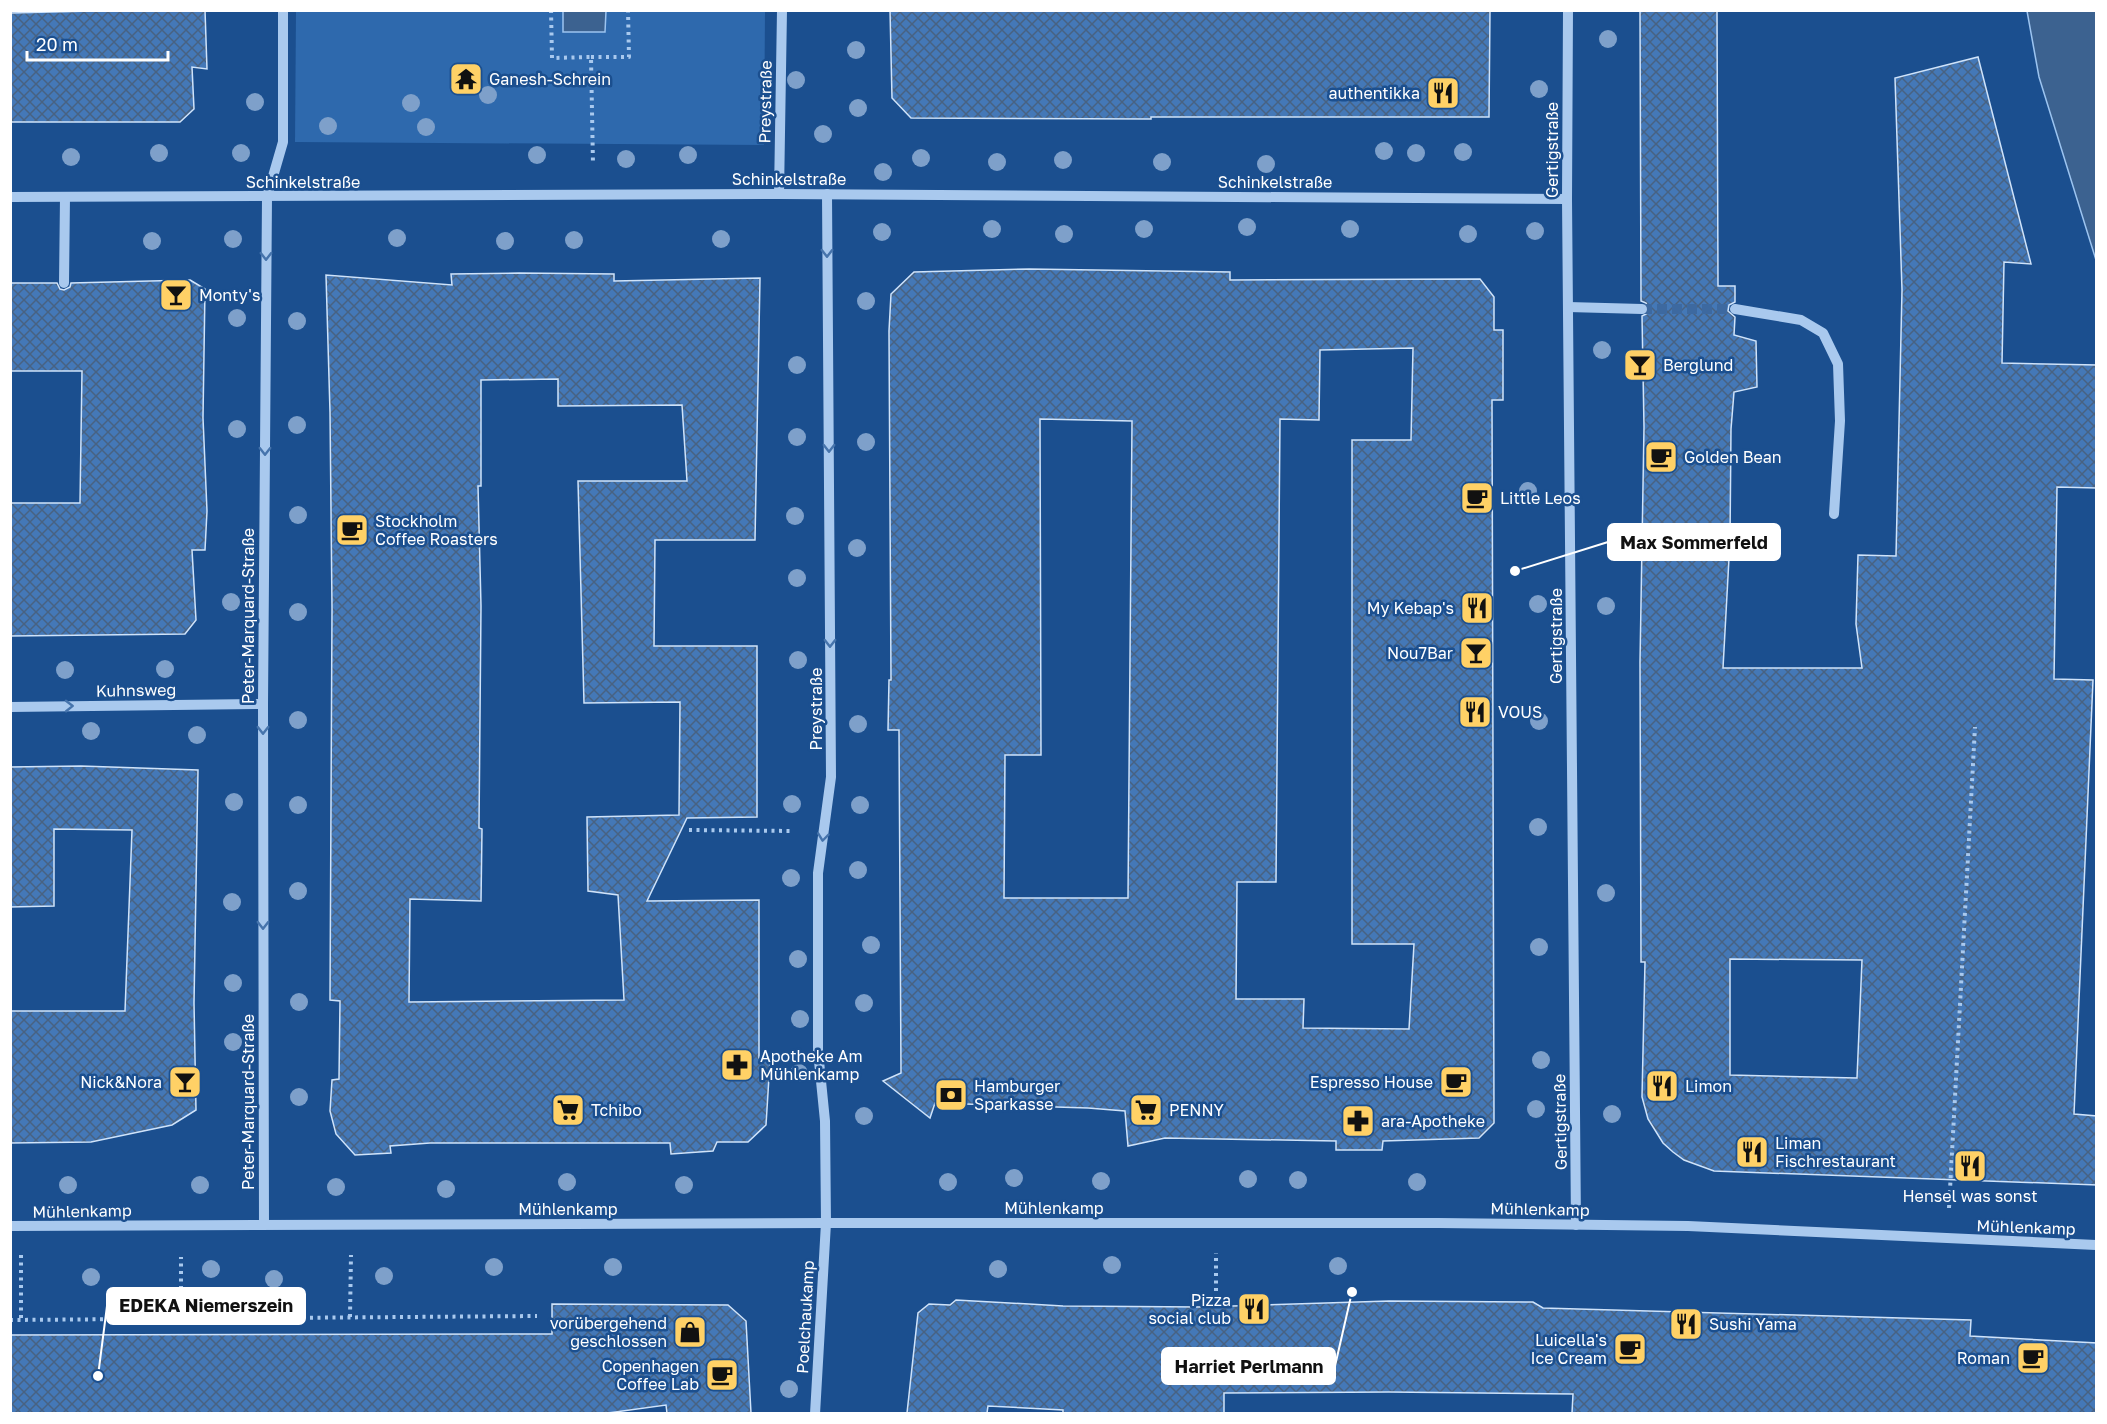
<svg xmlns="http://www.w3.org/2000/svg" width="2107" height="1424" viewBox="0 0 2107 1424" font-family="'Golos Text',sans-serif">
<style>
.green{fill:#2e69ad}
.water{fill:#3c6290;stroke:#9cc4f0;stroke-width:1.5}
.building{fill:url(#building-cross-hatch);stroke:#cfe3fa;stroke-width:1.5;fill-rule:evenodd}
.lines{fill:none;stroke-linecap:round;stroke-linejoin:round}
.minor-tunnel{stroke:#3d69a0;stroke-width:10;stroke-dasharray:10 5;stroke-linecap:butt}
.path{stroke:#a9c9ee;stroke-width:4;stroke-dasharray:3 4.5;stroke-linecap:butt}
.minor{stroke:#a9c9ee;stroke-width:10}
.tree{fill:#7ea0ca}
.oneway{stroke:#4674ac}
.labels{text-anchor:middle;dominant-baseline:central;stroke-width:5;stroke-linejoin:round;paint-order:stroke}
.poi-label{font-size:16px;fill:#fff;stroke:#1b4f8f;text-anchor:start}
.street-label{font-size:16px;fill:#fff;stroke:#1b4f8f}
.leader{fill:none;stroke:#fff;stroke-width:2}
.callout-dot{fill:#fff;stroke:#1b4f8f;stroke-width:2}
.callout{fill:#fff;stroke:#fff;stroke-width:2}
.callout-label{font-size:18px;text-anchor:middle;font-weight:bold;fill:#111}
</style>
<defs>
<pattern id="building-cross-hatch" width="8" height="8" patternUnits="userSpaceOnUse" patternTransform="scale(1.5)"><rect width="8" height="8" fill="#4478b7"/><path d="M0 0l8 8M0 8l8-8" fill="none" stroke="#486282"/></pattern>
</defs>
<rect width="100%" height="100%" fill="#1b4f8f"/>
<path class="green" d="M296,11h469l-1,134 -469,-3z"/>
<g class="water">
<path d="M563,11h43l-1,21h-42z"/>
<path d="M2027,11h69v249l-57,-183z"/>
</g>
<g class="building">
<path d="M133,10h72l2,59 -15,-2 2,42 -14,13h-170v-109z"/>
<path d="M890,10h600l-1,107h-338v2l-240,-1 -19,-20z"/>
<path d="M1640,10h77l1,276h17v16l-6,3 -1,6 7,6 -1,18 22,6 1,46 -23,5 -3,37 -1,111 -7,128h139l-6,-44 2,-69 38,1 6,-266 -7,-212 83,-21 53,207 -27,-2 -2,101 95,2v123l-40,-1 -3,192 39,1 -19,434 23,2v69l-383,-14 -30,-11 -11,-8 -10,-9 -15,-24 -6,-22 3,-135h-4l-1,-300 4,-235 -2,-111 6,-3 1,-4 -3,-6 -5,-2zM1730,959l132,1 -5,118 -127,-3z"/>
<path d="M1029,269l201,3v8l250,-1 14,18v33h9v70h-11l2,723 -15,15 -96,3 -1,9h-46v-9l-171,-3 -37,8 -3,-35 -37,-3 -153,-5 -5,15 -47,-37 18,-8 -2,-343h-11l1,-50h2l-2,-349 2,-37 23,-22zM1413,348l-2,92h-59v504h62l-5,85 -106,-1 1,-29h-68l1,-117h39l4,-463 39,1 1,-70zM1040,419l92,2 -4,477h-124l1,-143h36z"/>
<path d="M519,273l95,1v7l146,-3 -5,262h-100l-1,106h103v171l-70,1 -40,83 112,-1v158l11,3 -4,64 -18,17h-31l-4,9 -42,3 -1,-11h-240l-40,3 1,7 -36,2 -19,-21 -6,-23 2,-31 7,-1 1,-78 -10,-1 2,-392 -2,-196 -4,-137 126,10 -1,-11zM558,379v27l124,-1 5,76h-109l6,222 96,-1 -1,113 -92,2 1,74 30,4 6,105 -215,2 1,-103 71,2 1,-72 -3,-1 2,-222 -3,-120h3v-106z"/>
<path d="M190,280l15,9 -2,129 4,93 -2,39h-13l4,70 -11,14 -175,2v-133h70l2,-132h-72v-88h47l3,6 4,1 6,-3 1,-4z"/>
<path d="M81,766l117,4 -4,233 2,107 -24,15 -81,17 -80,1v-132h114l7,-181 -78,-1v77l-44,1v-140z"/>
<path d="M956,1300l107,6 138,1 188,-6 144,1 10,6 428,12 -1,16 127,7v70h-525l1,-19 -184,-2 -165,1v20h-161v-3l-75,-4 -1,7h-80l11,-100 11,-9 21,1z"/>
<path d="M552,1304l176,1 18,16 5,92h-84l-1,-8 -58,8h-598v-78l542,-1z"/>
</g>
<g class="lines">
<path class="minor-tunnel" d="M1642,309h93"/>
<g class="path">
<path d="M551,10l1,48 39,-1 2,108"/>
<path d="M591,57h38l-1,-47"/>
<path d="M689,830l104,1"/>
<path d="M1949,1208l26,-481"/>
<path d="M21,1255v65"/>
<path d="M1216,1306v-53"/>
<path d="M350,1317l1,-62"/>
<path d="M181,1319v-62"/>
<path d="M10,1320l527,-4"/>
</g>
<g class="minor">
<path d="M1568,10l-1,189 9,1026"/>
<path d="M779,194l3,-184"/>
<path d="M10,197l769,-3 788,5"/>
<path d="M64,283l1,-86"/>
<path d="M1568,307l74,2"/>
<path d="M1735,309l66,11 22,13 15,31 2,57 -6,93"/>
<path d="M10,707l253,-3"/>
<path d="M264,1225l-1,-521 4,-507 16,-55v-132"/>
<path d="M10,1226l816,-3h613l249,3 408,19"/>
<path d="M815,1414l11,-191 -1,-102 -7,-70v-178l13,-96 -4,-583"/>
</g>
</g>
<g class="tree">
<circle cx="1608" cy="39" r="9"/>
<circle cx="856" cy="50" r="9"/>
<circle cx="796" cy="80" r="9"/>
<circle cx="1539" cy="89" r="9"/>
<circle cx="488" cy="95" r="9"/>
<circle cx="255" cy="102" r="9"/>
<circle cx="411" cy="103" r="9"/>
<circle cx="858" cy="108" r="9"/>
<circle cx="328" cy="126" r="9"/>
<circle cx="426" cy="127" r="9"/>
<circle cx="823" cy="134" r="9"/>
<circle cx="1384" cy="151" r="9"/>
<circle cx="1463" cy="152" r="9"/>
<circle cx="159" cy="153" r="9"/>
<circle cx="241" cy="153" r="9"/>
<circle cx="1416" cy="153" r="9"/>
<circle cx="537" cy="155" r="9"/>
<circle cx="688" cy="155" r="9"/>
<circle cx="71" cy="157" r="9"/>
<circle cx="921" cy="158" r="9"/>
<circle cx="626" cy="159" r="9"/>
<circle cx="1063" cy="160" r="9"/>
<circle cx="997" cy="162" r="9"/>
<circle cx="1162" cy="162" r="9"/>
<circle cx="1266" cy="164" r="9"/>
<circle cx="883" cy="172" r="9"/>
<circle cx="1247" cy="227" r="9"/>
<circle cx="992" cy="229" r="9"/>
<circle cx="1144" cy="229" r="9"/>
<circle cx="1350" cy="229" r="9"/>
<circle cx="1535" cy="231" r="9"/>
<circle cx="882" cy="232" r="9"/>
<circle cx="1064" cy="234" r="9"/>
<circle cx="1468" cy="234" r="9"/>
<circle cx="397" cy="238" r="9"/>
<circle cx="233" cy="239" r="9"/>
<circle cx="721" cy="239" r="9"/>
<circle cx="574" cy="240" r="9"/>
<circle cx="152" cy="241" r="9"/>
<circle cx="505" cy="241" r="9"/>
<circle cx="866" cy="301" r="9"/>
<circle cx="237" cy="318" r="9"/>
<circle cx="297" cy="321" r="9"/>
<circle cx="1602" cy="350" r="9"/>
<circle cx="797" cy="365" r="9"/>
<circle cx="297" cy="425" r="9"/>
<circle cx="237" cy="429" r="9"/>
<circle cx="797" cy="437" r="9"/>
<circle cx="866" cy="442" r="9"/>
<circle cx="1528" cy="491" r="9"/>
<circle cx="298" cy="515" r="9"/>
<circle cx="795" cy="516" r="9"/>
<circle cx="857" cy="548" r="9"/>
<circle cx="797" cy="578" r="9"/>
<circle cx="231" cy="602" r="9"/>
<circle cx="1538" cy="604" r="9"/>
<circle cx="1606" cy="606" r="9"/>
<circle cx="298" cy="612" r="9"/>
<circle cx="798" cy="660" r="9"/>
<circle cx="165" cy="669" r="9"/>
<circle cx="65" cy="670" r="9"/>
<circle cx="298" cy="720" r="9"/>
<circle cx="1539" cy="721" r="9"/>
<circle cx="858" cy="724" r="9"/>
<circle cx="91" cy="731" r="9"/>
<circle cx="197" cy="735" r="9"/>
<circle cx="234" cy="802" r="9"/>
<circle cx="792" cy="804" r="9"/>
<circle cx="298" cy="805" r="9"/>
<circle cx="860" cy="805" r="9"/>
<circle cx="1538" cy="827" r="9"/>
<circle cx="858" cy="870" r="9"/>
<circle cx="791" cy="878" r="9"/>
<circle cx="298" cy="891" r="9"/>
<circle cx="1606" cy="893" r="9"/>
<circle cx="232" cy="902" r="9"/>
<circle cx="871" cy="945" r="9"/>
<circle cx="1539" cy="947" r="9"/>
<circle cx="798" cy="959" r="9"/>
<circle cx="233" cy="983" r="9"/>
<circle cx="299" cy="1002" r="9"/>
<circle cx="864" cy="1003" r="9"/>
<circle cx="800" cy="1019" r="9"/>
<circle cx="233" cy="1042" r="9"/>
<circle cx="1541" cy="1060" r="9"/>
<circle cx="799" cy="1073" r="9"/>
<circle cx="299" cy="1097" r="9"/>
<circle cx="1536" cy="1109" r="9"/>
<circle cx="1612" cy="1114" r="9"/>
<circle cx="864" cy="1116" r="9"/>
<circle cx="1014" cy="1178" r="9"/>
<circle cx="1248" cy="1179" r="9"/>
<circle cx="1298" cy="1180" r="9"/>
<circle cx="1101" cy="1181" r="9"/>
<circle cx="567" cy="1182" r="9"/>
<circle cx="948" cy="1182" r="9"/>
<circle cx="1417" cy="1182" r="9"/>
<circle cx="68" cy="1185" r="9"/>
<circle cx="200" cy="1185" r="9"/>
<circle cx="684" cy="1185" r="9"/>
<circle cx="336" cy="1187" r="9"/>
<circle cx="446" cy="1189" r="9"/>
<circle cx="1112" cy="1265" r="9"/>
<circle cx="1338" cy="1266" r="9"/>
<circle cx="494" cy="1267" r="9"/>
<circle cx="613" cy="1267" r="9"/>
<circle cx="211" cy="1269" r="9"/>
<circle cx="998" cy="1269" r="9"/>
<circle cx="384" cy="1276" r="9"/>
<circle cx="91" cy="1277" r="9"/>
<circle cx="274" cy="1279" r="9"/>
<circle cx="789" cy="1389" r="9"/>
</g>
<defs><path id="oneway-chevron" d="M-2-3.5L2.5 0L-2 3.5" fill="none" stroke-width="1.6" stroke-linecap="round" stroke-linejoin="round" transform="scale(1.5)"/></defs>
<g class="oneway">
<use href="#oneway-chevron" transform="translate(827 253) rotate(90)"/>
<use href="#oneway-chevron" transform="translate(266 256) rotate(90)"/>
<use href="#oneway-chevron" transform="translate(829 448) rotate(90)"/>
<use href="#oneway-chevron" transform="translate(265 451) rotate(90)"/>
<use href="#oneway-chevron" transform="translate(830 643) rotate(90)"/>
<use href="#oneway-chevron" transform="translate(69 706) rotate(-1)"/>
<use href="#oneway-chevron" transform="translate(263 730) rotate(90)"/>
<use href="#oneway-chevron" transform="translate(823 837) rotate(97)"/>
<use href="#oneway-chevron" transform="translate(263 925) rotate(90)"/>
</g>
<defs>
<g id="temple-square" transform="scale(1.725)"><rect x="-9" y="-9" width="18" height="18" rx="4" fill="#ffd166" stroke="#1b4f8f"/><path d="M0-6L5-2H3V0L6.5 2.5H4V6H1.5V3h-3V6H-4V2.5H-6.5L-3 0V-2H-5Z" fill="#111"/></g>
<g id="restaurant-square" transform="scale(1.725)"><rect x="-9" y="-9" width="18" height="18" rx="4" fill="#ffd166" stroke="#1b4f8f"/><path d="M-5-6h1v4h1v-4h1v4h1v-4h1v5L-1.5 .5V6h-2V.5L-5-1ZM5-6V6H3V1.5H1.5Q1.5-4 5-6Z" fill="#111"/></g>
<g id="bar-square" transform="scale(1.725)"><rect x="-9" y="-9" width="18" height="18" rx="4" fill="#ffd166" stroke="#1b4f8f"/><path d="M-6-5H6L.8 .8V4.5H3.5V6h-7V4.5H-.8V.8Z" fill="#111"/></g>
<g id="cafe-square" transform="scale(1.725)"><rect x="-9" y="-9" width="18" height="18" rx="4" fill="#ffd166" stroke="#1b4f8f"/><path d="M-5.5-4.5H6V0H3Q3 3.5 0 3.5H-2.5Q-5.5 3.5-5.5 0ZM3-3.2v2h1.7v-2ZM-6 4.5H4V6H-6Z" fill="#111"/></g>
<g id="pharmacy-square" transform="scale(1.725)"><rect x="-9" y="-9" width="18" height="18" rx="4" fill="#ffd166" stroke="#1b4f8f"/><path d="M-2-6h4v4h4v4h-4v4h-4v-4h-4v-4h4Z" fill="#111"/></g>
<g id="bank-square" transform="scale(1.725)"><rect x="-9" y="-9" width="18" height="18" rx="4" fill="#ffd166" stroke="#1b4f8f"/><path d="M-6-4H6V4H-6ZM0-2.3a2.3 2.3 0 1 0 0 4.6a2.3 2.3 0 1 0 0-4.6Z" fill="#111"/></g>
<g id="supermarket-square" transform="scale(1.725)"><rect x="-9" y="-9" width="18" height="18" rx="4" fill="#ffd166" stroke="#1b4f8f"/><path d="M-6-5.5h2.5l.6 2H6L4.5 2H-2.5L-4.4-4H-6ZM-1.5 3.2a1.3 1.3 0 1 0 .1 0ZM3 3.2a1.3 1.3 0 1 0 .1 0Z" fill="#111"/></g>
<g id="shop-square" transform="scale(1.725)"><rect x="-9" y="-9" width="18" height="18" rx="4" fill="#ffd166" stroke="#1b4f8f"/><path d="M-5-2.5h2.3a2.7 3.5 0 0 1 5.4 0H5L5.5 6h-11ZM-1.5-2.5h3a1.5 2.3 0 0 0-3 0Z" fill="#111"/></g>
</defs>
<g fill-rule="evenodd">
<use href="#temple-square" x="466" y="79"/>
<use href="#restaurant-square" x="1443" y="93"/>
<use href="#bar-square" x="176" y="295"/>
<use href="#bar-square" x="1640" y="365"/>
<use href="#cafe-square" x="1661" y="457"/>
<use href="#cafe-square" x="1477" y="498"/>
<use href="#cafe-square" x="352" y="530"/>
<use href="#restaurant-square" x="1477" y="608"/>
<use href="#bar-square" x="1476" y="653"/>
<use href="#restaurant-square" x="1475" y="712"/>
<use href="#pharmacy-square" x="737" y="1065"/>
<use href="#bar-square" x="185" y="1082"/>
<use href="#cafe-square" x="1456" y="1082"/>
<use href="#restaurant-square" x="1662" y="1086"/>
<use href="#bank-square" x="951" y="1095"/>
<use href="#supermarket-square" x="568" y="1110"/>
<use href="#supermarket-square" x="1146" y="1110"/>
<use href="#pharmacy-square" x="1358" y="1121"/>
<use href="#restaurant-square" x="1752" y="1152"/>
<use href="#restaurant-square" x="1970" y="1166"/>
<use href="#restaurant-square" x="1254" y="1309"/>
<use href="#restaurant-square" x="1686" y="1324"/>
<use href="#shop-square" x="690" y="1332"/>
<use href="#cafe-square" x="1630" y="1349"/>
<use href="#cafe-square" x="2033" y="1358"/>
<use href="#cafe-square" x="722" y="1375"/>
</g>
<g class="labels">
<g class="poi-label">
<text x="489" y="79">Ganesh-Schrein</text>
<text x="1420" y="93" text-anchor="end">authentikka</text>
<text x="199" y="295">Monty's</text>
<text x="1663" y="365">Berglund</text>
<text x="1684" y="457">Golden Bean</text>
<text x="1500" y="498">Little Leos</text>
<text x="375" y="521">Stockholm<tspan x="375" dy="18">Coffee Roasters</tspan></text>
<text x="1454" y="608" text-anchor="end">My Kebap's</text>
<text x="1453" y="653" text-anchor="end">Nou7Bar</text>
<text x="1498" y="712">VOUS</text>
<text x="760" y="1056">Apotheke Am<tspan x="760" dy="18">Mühlenkamp</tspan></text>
<text x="162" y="1082" text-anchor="end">Nick&amp;Nora</text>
<text x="1433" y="1082" text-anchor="end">Espresso House</text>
<text x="974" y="1086">Hamburger<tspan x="974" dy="18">Sparkasse</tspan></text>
<text x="1685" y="1086">Limon</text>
<text x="591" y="1110">Tchibo</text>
<text x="1169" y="1110">PENNY</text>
<text x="1381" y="1121">ara-Apotheke</text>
<text x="1775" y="1143">Liman<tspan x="1775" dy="18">Fischrestaurant</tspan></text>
<text x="1970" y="1196" text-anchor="middle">Hensel was sonst</text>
<text x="1231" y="1300" text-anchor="end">Pizza<tspan x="1231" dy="18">social club</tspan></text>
<text x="667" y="1323" text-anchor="end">vorübergehend<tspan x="667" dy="18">geschlossen</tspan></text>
<text x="1709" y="1324">Sushi Yama</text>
<text x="1607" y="1340" text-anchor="end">Luicella's<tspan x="1607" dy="18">Ice Cream</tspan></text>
<text x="2010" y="1358" text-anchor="end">Roman</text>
<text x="699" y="1366" text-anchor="end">Copenhagen<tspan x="699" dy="18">Coffee Lab</tspan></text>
</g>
<g class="street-label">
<text transform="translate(765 102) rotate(-89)">Preystraße</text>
<text transform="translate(1552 150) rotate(-90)">Gertigstraße</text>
<text x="789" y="179">Schinkelstraße</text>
<text x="303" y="182">Schinkelstraße</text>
<text x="1275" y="182">Schinkelstraße</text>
<text transform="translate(248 616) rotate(-90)">Peter-Marquard-Straße</text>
<text transform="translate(1556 636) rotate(-90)">Gertigstraße</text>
<text transform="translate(136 690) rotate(-1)">Kuhnsweg</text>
<text transform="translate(816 709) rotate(-90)">Preystraße</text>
<text transform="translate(248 1102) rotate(-90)">Peter-Marquard-Straße</text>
<text transform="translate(1560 1122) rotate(-91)">Gertigstraße</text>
<text x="1054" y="1208">Mühlenkamp</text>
<text x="568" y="1209">Mühlenkamp</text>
<text transform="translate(1540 1209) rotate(1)">Mühlenkamp</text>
<text transform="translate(82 1211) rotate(-1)">Mühlenkamp</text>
<text transform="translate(2026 1227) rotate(2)">Mühlenkamp</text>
<text transform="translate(805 1317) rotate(-87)">Poelchaukamp</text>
</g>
</g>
<path class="leader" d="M1515 571L1608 542M98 1376L107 1306M1352 1292L1335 1366"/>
<g class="callout-dot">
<circle cx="1515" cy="571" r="6"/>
<circle cx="98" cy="1376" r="6"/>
<circle cx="1352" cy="1292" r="6"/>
</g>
<g class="callout">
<rect x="1608" y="524" width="172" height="36" rx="6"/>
<rect x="107" y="1288" width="198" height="36" rx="6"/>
<rect x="1162" y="1348" width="173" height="36" rx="6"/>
</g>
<g class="callout-label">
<text x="1694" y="549">Max Sommerfeld</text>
<text x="206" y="1312">EDEKA Niemerszein</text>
<text x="1249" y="1373">Harriet Perlmann</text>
</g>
<rect width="2107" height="1424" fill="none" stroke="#ffffff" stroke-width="24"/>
<path d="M27 51v9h141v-9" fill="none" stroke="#ffffff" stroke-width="3"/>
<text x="36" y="51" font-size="18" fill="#ffffff" stroke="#1b4f8f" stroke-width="4.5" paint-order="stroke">20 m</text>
</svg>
